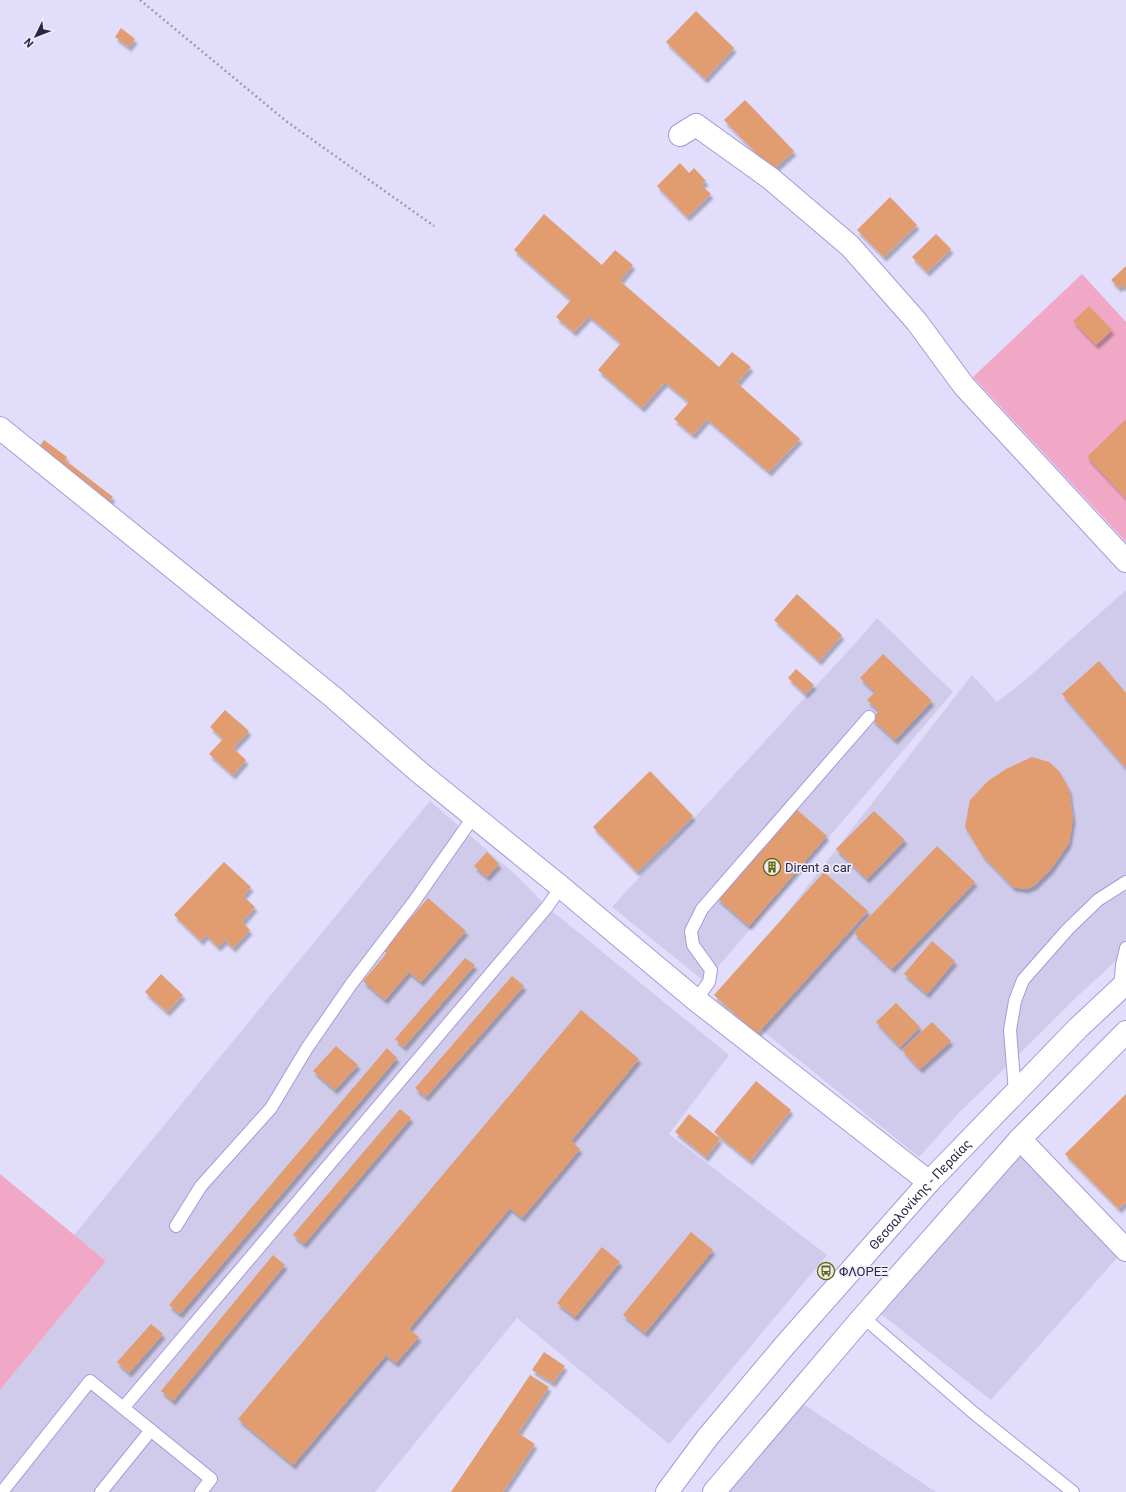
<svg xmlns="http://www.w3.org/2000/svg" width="1126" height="1492" viewBox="0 0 1126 1492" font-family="Roboto,sans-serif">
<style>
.built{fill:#d0cbeb}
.green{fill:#f1a8c6}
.building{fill:#e19c70;filter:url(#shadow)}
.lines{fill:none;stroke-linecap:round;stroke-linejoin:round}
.service-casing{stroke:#a698de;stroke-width:14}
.minor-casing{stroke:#a698de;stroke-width:24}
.primary-casing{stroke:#a698de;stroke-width:24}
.path{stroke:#9f9ab7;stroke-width:2.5;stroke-dasharray:2 3;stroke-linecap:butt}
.service{stroke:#fff;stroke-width:12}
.minor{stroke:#fff;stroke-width:22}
.primary{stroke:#fff;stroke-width:22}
.labels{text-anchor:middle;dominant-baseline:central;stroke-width:3.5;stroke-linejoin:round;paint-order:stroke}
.poi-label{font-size:13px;fill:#2c2642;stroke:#eeecfb;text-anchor:start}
.street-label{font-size:13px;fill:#2c2642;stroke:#eeecfb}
</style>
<defs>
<filter id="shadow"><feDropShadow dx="2.5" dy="4.5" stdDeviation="1" flood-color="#0004"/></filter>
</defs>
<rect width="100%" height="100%" fill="#e2ddfb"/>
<g class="built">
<path d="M1126,590v362l-42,38 -125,123 -40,44 -198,-160 251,-322 25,27 27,-21z"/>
<path d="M877,618l76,74 -248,290 -93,-75 249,-270z"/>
<path d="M430,801l88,76 29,30 182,148 -60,79 158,121 -158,189 -152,-126 -142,174h-375v-102l106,-129 -32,-26z"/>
<path d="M1027,1148l98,101 -134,151 -110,-86 70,-82z"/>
<path d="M803,1404l133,88h-208z"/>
</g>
<g class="green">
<path d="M1082,274l44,48v220l-153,-165z"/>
<path d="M0,1174l106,87 -106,129z"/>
</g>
<g class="building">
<path d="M696,11l38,37 -29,31 -39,-37z"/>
<path d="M121,28l14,11 -6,8 -14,-10z"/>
<path d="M745,100l49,51 -21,19 -49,-50z"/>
<path d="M680,163l9,10 5,-5 12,13 -5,4 10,9 -24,23 -30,-31z"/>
<path d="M890,197l27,28 -33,32 -27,-27z"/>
<path d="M544,214l58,51 13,-15 18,15 -13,16 99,86 13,-15 19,15 -14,16 63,56 -31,33 -62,-53 -14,16 -19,-16 15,-17 -24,-20 -23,26 -44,-38 23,-27 -32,-27 -15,16 -18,-15 15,-17 -57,-50z"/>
<path d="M936,234l15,15 -24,23 -15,-15z"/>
<path d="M1126,266v23l-4,-4 -3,3 -8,-8z"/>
<path d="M1089,306l23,24 -16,15 -23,-24z"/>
<path d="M1126,419v79l-39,-41z"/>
<path d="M44,440l23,17 -2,3 48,37 -9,12 -70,-55z"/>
<path d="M797,594l45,41 -23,26 -45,-41z"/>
<path d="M883,654l49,47 -37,39 -23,-21 7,-8 -12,-11 8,-8 -15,-14z"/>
<path d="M1099,661l27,32v75l-64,-74z"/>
<path d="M796,669l18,16 -9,9 -17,-16z"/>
<path d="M225,710l24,21 -16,17 13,12 -13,15 -24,-21 14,-15 -13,-12z"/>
<path d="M1032,757l17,5 10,9 10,18 4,30 -4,24 -18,26 -16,16 -9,4 -13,-2 -30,-31 -18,-29 5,-27 18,-19 18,-12z"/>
<path d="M650,771l43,45 -56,56 -44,-45z"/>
<path d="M795,808l32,28 -78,90 -32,-28z"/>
<path d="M874,811l31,29 -38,39 -31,-30z"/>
<path d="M937,846l38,36 -83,87 -38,-36z"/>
<path d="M487,852l12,12 -12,13 -13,-11z"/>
<path d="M224,862l27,25 -8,9 12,11 -13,15 8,8 -17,18 -8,-8 -7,7 -12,-12 -5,6 -27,-26z"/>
<path d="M824,872l44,39 -111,123 -43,-39z"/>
<path d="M428,898l38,33 -45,51 -12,-10 -24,28 -22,-19 24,-28 -4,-3z"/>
<path d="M932,941l23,20 -28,33 -23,-20z"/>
<path d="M465,958l10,7 -71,82 -9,-8z"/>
<path d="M161,974l22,21 -16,17 -22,-20z"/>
<path d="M512,976l12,10 -98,111 -11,-9z"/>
<path d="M896,1003l24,24 -20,20 -24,-25z"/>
<path d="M581,1010l58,49 -68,82 9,8 -58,69 -12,-10 -101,121 10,8 -23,26 -10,-8 -93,110 -55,-46z"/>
<path d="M932,1022l19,19 -31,28 -18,-19z"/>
<path d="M336,1046l22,19 -23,25 -22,-19z"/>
<path d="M387,1048l10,10 -217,256 -11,-9z"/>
<path d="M756,1081l35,29 -41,51 -36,-29z"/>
<path d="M1126,1094v108l-7,7 -54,-55z"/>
<path d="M400,1109l11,9 -107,126 -11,-9z"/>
<path d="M689,1114l31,25 -14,18 -31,-25z"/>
<path d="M691,1232l22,18 -68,83 -22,-18z"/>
<path d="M602,1247l18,15 -45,55 -18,-14z"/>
<path d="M273,1255l12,10 -112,136 -12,-10z"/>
<path d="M151,1324l12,10 -34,39 -12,-11z"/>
<path d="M544,1352l21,14 -12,17 -21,-13z"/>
<path d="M530,1375l19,12 -31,46 17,11 -32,48h-52z"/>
</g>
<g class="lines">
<g class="service-casing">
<g id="service">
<path d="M1120,989l2,-24 4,-17"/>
<path d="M696,1000l13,-18 2,-12 -18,-25 -2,-14 11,-22 167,-192"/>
<path d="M1015,1092l-5,-62 5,-29 8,-21 45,-51 30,-29 28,-18"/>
<path d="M176,1226l25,-40 70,-78 36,-60 45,-65 61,-80 61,-87"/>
<path d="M863,1317l112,97 98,78"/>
<path d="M124,1407l423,-500 14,-20"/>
<path d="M2,1492l88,-111 121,98 -10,13"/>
<path d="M101,1492l50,-62"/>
</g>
</g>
<g class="minor-casing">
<g id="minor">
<path d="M680,135l16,-10 74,53 80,68 67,76 47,64 162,175"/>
<path d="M0,428l333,269 86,75 142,115 135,113 233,182"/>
<path d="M1020,1139l106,111"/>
</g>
</g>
<g class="primary-casing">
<g id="primary">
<path id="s1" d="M667,1492l40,-54 79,-94 143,-162 149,-154 48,-45"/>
<path d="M714,1492l149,-175 157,-178 106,-107"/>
</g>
</g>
<path class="path" d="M140,0l146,121 148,105"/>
<use href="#service" class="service"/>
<use href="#minor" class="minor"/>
<use href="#primary" class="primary"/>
</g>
<defs>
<g id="building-ring" transform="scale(0.9)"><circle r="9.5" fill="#eeecfb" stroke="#646909" stroke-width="1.5"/><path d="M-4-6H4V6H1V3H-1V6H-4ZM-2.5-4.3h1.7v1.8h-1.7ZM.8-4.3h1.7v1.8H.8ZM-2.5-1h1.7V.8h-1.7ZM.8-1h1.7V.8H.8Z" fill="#646909"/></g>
<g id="bus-ring" transform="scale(0.9)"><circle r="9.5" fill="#eeecfb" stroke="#646909" stroke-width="1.5"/><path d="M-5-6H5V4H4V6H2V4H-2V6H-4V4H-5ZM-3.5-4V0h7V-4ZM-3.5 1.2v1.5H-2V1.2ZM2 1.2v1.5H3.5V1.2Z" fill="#646909"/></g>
</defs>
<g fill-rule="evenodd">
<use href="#building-ring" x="772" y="867"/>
<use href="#bus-ring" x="826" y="1271"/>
</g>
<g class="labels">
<g class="poi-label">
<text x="785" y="867">Dirent a car</text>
<text x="839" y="1271">ΦΛΟΡΕΞ</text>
</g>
<g class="street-label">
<text stroke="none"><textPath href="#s1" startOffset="391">Θεσσαλονίκης - Περαίας</textPath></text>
</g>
</g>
<g transform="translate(36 36) rotate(227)" stroke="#eeecfb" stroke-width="3" paint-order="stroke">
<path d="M0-3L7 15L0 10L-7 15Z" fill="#2c2642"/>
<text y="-6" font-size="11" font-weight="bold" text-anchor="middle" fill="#2c2642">N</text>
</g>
</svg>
